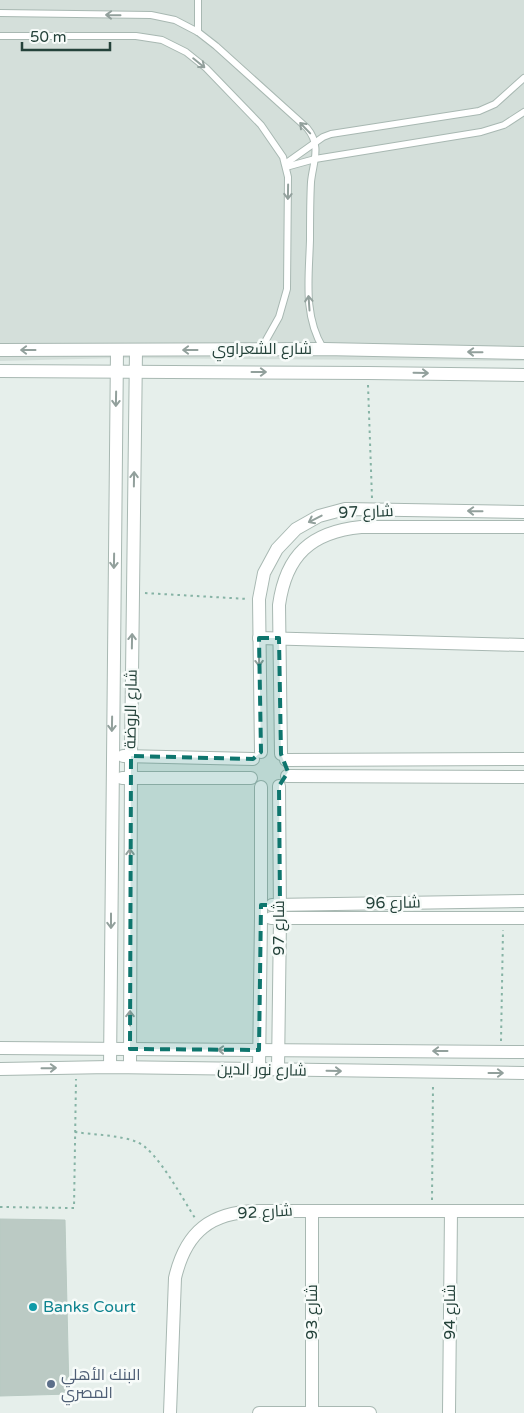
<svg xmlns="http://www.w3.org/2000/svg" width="524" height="1413" viewBox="0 0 524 1413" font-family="'Varela Round',Cairo,sans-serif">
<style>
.built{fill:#d4dfda}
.building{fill:#bbcac4;stroke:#b8c9c2}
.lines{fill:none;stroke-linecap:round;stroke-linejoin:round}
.lane-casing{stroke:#a8b8b2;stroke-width:8}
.street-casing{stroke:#a8b8b2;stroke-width:14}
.path{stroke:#86b3a5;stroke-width:2;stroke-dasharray:2.5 4;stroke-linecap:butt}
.lane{stroke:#fff;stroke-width:6}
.street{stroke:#fff;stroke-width:12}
.oneway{stroke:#92a09c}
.marked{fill:#0f766e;fill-opacity:0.2;stroke:#0f766e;stroke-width:4;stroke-dasharray:10 6;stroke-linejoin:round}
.culture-dot{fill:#0f9aa8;stroke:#f7fbf9;stroke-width:2}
.service-dot{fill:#5c6f8a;stroke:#f7fbf9;stroke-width:2}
.labels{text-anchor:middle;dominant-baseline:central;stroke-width:5;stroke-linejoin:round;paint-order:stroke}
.street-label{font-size:16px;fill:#24423a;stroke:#f7fbf9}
.culture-label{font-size:16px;fill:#0d838f;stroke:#f7fbf9;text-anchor:start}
.service-label{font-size:16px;fill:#4e5e75;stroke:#f7fbf9;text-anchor:start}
</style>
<rect width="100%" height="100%" fill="#e6efeb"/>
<path class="built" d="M0,0h524v361l-407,-3 -117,3z"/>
<path class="building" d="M0,1219l65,1 4,174 -69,2z"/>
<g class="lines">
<g class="lane-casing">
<g id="lane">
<path d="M0,13l151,2 24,5 23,12 18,14 91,82c15,18 6,34 4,54 -1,19 -1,39 -1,58 -1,37 -7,75 13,108"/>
<path d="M198,32v-32"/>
<path d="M0,36h136l26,4 24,12 20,16 55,57 22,32 5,20 -1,112 -8,28 -18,32"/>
<path d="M285,164l38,-27 8,-3 148,-23 16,-7 29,-26"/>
<path d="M286,167l29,-8 166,-27 23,-7 20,-13"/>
</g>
</g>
<g class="street-casing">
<g id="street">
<path d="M0,350l324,-1 200,4"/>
<path d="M0,371l368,2 156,2"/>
<path d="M259,638l265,7"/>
<path d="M261,752l-2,-153 5,-26 13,-24 19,-20 23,-13 26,-7 179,3"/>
<path d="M281,754l-2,-149c7,-50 32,-73 82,-78h163"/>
<path d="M123,756l130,3"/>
<path d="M286,760l238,-1"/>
<path d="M287,776l237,1"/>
<path d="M122,778h129"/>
<path d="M272,905l252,-4"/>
<path d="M271,918h253"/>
<path d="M0,1048l524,4"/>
<path d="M110,1067l7,-717"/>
<path d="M130,1067l1,-311 5,-406"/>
<path d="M0,1069l110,-2 414,6"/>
<path d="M259,1070l2,-152v-131"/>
<path d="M278,1070l2,-152 -1,-132"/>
<path d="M312,1211v202"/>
<path d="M170,1413l5,-135c11,-47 36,-66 84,-67h265"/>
<path d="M259,1413h111"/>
<path d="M449,1413l2,-202"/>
</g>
</g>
<g class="path">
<path d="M368,385l4,113"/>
<path d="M145,593l103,6"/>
<path d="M501,1041l2,-111"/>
<path d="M75,1132c19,3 45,3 62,10 20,8 45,56 58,76"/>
<path d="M432,1200l1,-115"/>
<path d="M0,1207l74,1 2,-129"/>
</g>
<use href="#lane" class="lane"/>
<use href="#street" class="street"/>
</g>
<defs><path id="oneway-shaft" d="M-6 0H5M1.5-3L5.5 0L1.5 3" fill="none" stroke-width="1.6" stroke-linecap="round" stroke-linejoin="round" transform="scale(1.25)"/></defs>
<g class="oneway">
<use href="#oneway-shaft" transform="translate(113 15) rotate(-179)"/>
<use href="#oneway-shaft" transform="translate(199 63) rotate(39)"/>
<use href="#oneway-shaft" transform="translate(305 128) rotate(-134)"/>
<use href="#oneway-shaft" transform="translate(288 192) rotate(91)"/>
<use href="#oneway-shaft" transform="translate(309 303) rotate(-94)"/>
<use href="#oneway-shaft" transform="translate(28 350) rotate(-180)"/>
<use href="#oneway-shaft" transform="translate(190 350) rotate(180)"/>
<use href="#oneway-shaft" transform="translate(475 352) rotate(-179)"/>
<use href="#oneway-shaft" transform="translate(259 372)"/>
<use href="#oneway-shaft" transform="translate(421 373) rotate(1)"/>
<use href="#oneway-shaft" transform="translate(116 399) rotate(91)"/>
<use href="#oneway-shaft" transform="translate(134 479) rotate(-89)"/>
<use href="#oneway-shaft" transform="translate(475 511) rotate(-179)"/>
<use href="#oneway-shaft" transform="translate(315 519) rotate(153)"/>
<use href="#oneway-shaft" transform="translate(114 561) rotate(91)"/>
<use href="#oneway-shaft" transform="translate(132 641) rotate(-89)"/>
<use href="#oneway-shaft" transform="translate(259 659) rotate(89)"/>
<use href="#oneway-shaft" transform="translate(112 724) rotate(91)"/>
<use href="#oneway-shaft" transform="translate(130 856) rotate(-90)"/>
<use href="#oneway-shaft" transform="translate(111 921) rotate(90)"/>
<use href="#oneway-shaft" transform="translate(130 1018) rotate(-90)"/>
<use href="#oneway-shaft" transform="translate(225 1050) rotate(-179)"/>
<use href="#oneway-shaft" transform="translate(440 1051) rotate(-180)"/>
<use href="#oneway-shaft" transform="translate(49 1068) rotate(-1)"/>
<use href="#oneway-shaft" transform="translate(334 1071) rotate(1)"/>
<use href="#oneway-shaft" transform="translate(496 1073)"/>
</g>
<path class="marked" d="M259,638h20l2,116 7,18 -9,14 1,119h-19l-2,145 -129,-1 1,-293 122,3 8,-7z"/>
<circle class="culture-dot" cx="33" cy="1307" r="5"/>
<circle class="service-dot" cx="51" cy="1384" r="5"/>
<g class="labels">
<g class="street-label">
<text x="262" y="349">شارع الشعراوي</text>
<text transform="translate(366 512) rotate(-2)">شارع 97</text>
<text transform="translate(131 709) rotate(-89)">شارع الروضة</text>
<text transform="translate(393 903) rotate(-1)">شارع 96</text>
<text transform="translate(279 928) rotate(-90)">شارع 97</text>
<text transform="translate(262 1070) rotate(1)">شارع نور الدين</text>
<text transform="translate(265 1212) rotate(-3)">شارع 92</text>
<text transform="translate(312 1312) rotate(-90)">شارع 93</text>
<text transform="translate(450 1312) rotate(-90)">شارع 94</text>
</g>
<g class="culture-label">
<text x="43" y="1307">Banks Court</text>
</g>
<g class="service-label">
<text x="61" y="1375">البنك الأهلي<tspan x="61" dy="18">المصري</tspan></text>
</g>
</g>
<path d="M22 42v8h88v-8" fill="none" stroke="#24423a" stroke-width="2.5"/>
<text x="30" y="42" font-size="15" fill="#24423a" stroke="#f7fbf9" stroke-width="4" paint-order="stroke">50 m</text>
</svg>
